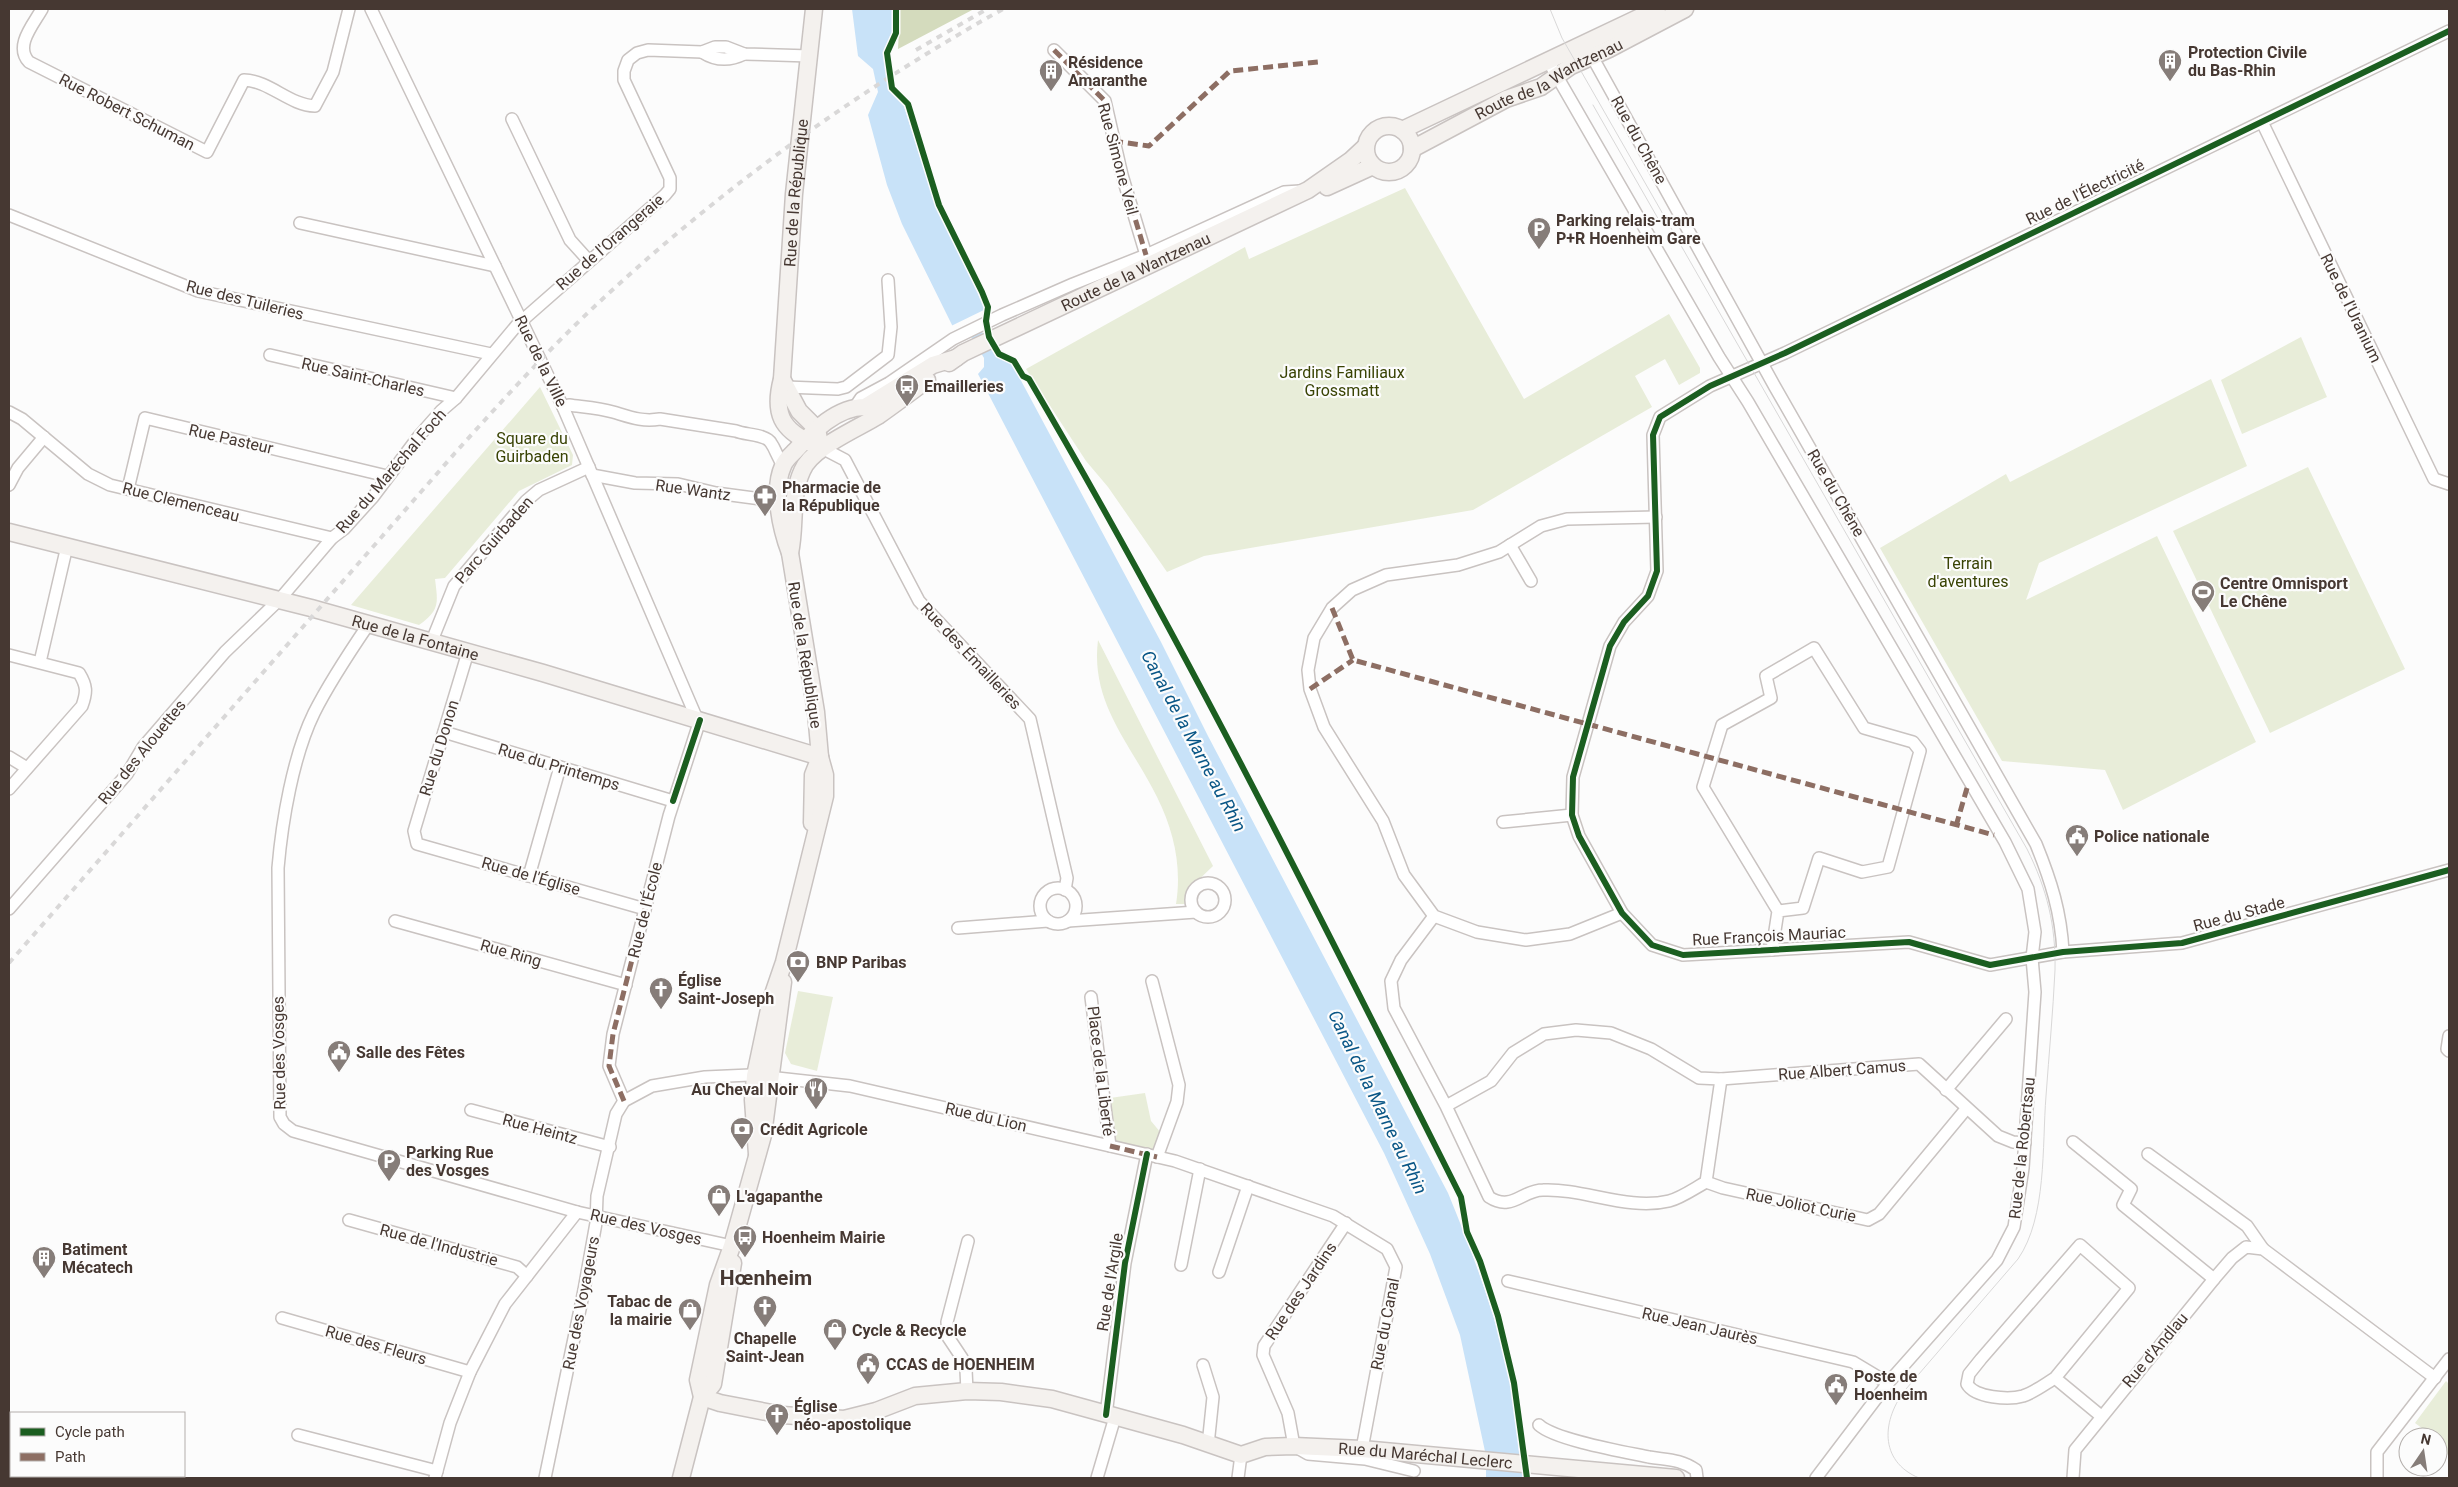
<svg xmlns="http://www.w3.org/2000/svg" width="2458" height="1487" viewBox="0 0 2458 1487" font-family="Roboto,sans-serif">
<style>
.green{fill:#e8edd9}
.forest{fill:#d4dbbd}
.water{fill:#c8e2f8}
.pier{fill:#fcfcfc}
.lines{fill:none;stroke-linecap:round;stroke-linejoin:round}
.street-casing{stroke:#c9c3c1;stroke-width:14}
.secondary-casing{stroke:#c9c3c1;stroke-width:19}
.street{stroke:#fff;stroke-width:11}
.secondary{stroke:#f4f1ee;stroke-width:16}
.tram{stroke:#d9d8d8;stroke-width:1}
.rail{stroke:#d9d8d8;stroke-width:4;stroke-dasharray:6 6;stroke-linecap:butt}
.quiet{stroke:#8d6e63;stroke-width:5;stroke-dasharray:10 5;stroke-linecap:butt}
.cycleway-casing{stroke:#fcfcfc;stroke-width:9}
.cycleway{stroke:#1b5e20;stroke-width:6}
.labels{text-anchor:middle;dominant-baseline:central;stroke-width:4.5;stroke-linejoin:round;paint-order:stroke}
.poi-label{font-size:16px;font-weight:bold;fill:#463832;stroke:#fcfcfc;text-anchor:start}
.street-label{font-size:16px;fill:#463832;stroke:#fcfcfc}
.park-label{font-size:16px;fill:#394304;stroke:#fcfcfc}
.water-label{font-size:18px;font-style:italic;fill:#095686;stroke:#fcfcfc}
.district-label{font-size:21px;font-weight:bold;fill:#463832;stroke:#fcfcfc}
</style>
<rect width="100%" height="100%" fill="#fcfcfc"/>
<g class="green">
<path d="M1405,188l119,211 145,-85 31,54v5l-21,12 -14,-26 -30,17 17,31 -179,103 -269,46 -37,16 -59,-85 -22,-26 -60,-92 219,-122 4,12z"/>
<path d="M2301,337l26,60 -85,37 -21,-54z"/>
<path d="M2211,379l36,87 -208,97 -13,37 131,-64 99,206 -133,68 -18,-40 -103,-9 -122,-213 126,-74 4,8z"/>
<path d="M540,387l33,68 -1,10 -53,26 -74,87 -10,1c3,24 5,31 -16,46l-68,-20z"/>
<path d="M2308,467l97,202 -135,64 -97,-202z"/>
<path d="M1098,640l115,226 -24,23 -3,15h-10c6,-37 -2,-73 -19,-107 -26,-53 -67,-93 -59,-157z"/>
<path d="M798,991l35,6 -16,74 -26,-7 -6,-11z"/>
<path d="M1145,1093l6,28 10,12 -6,18 -39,-9 -6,-44z"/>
<path d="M2446,1381l3,3 -1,71 -10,-8 3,-5 -3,-5h-4l-19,-14z"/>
</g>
<path class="forest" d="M900,9h74l-76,40z"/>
<path class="water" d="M852,9h42l-2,26 -6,11 -2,11 5,30 3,5 10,8 32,101 52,108c-2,4 -4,10 -5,15 -1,13 17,36 30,38l150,280 47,94 240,457c23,56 45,114 59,173 9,37 9,75 16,112h-37v-22l-26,-121 -30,-81 -46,-101 -406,-779 6,-7v-9l-15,-25 -15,-4 -52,-105 -15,-39 -19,-70 10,-23 -5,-23 -15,-13z"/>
<path class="pier" d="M988,308l-5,17 -22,7 -10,-1 -2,-4z"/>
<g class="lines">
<g class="street-casing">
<g id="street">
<path d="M42,9c-9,16 -28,37 -13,53l178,90 37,-72c26,1 45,25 71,26l18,-34 16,-63"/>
<path d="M371,9l192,398 134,312"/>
<path d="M2449,31l-664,322 -75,33 -50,31 -7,18 4,136 -9,25 -24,26 -14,24 -37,131 -1,38 7,21 43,77 30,32 31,10 226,-13 81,23 73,-13 119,-9 267,-73"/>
<path d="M1054,50l51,51 17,74 24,80"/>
<path d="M1589,51l186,336 261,457c15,37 25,68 27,108"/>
<path d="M702,52c14,9 28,9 42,2"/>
<path d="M1547,59l172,298 29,45 257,440 23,47 7,43 -3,26 3,34 -12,176 -9,59 -17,33 -109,123 -72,95"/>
<path d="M512,119l58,121 19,21"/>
<path d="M2262,122l172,357 15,5"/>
<path d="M9,215l189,76 293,63"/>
<path d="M300,223l195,43"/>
<path d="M270,355l186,43"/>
<path d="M786,387l52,2 8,-2 42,-32 3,-28 -3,-47"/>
<path d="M563,407l6,-2c14,2 30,3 44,7 17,5 29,10 47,7l76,12c9,4 30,3 35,12 5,7 6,14 12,22"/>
<path d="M855,407l6,-9 28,-15 64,-44 49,-24 71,-31 73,-29 138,-63 16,-1"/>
<path d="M9,412l13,7 66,55 22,11 222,53"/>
<path d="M822,448l23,12 74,141 111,118 37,159 -2,12"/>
<path d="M592,475l43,8 43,1 38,9 68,9"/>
<path d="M9,485l9,-17 26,-31"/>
<path d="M128,489l17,-71 242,58"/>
<path d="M1510,545l21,36"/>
<path d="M368,625c-19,28 -39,58 -54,88 -21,43 -32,108 -36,155l2,249 4,7 9,7 284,81 155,34"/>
<path d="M431,643l23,-57 72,-85 13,-11 50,-23"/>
<path d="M468,652l-54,179 3,13 228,65"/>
<path d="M9,655l70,18c8,13 8,19 3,33l-73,83"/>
<path d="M40,662l27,-116"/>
<path d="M444,732l229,69"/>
<path d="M9,757l18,11"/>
<path d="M1503,822l69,-7"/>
<path d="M529,876l31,-109"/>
<circle cx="1208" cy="900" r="17"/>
<circle cx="1058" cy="906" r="18"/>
<path d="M9,909l118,-135 16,-27 82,-95 55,-53 52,-61 12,-9 29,-32 46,-61 22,-25 15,-13 61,-73 148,-130 5,-6v-11l-46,-98v-9l4,-11 9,-7 11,-3 54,2 13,-5h11l18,7 66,2"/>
<path d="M1622,913l-52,21 -44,6 -49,-8 -43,-16 -30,-41 -21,-54 -59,-94 -14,-38 -2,-19 6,-32 18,-30 20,-18 34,-15 72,-10 41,-13 42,-26 26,-7 89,-2"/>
<path d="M1434,916l-33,44 -10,21 3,27 52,98 45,-25 22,-28 31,-19 32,-4 35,3 40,16 48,29 22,1 -15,103c-11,6 -25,16 -37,19 -41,10 -86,-13 -126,-11 -21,0 -31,22 -54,7l-43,-91"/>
<path d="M395,921l231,64"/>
<path d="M1068,921l128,-9"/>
<path d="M958,928l90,-7"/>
<path d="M1772,950l6,-39 -75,-124 19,-62 49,-27 -5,-22 48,-28 50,80 49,14 7,9 -32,116 -26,5 -43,-14 -16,50 -25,3"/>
<path d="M1152,981l27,104 -2,17 -20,55"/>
<path d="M1091,997l19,149"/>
<path d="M2449,1036l-2,13 2,2"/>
<path d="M1721,1079l198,-15 79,72 15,6 12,1"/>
<path d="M1946,1090l60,-71"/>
<path d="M624,1101l-15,-35 4,-32 56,-218 31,-96"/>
<path d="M471,1110l139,37"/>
<path d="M2073,1142l58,47 -8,16 91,74"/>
<path d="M2148,1154l99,72 16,23"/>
<path d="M1706,1182l17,6 145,32 11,-6 87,-105"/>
<path d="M349,1220l168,47 10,9"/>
<path d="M1346,1223l-82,123 -1,9 25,58 6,33 14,8 57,5 49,12"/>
<path d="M1181,1265l19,-96"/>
<path d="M1219,1272l29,-86"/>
<path d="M1508,1281l345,81 35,21"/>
<path d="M282,1318l188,54"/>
<path d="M1203,1365l10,32 -5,48"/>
<path d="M2055,1378l74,-90 -49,-43 -99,114 -12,15 -2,10c8,14 42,16 56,12 12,-4 22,-12 32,-18l46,38"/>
<path d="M967,1391l-1,-21 -4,-12 -14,-21 -1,-15 21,-81"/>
<path d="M1106,1415l19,-152 22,-109"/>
<path d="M1539,1425c16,15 86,27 110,32 18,3 32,2 47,13l1,8"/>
<path d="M298,1435l139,36"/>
<path d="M435,1478l15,-55 20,-51 35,-68 72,-92"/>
<path d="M545,1478l39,-188 12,-67 1,-27 19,-82 8,-13 28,-15 53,-9 45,-2 100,11 325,75 158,55 54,33 9,18 -34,182"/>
<path d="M1097,1478l18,-61"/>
<path d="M1238,1478l3,-23"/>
<path d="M2073,1478l2,-28 139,-171 18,-21 14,-11 17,2 172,129"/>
<path d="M2377,1478v-26l72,-93"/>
</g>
</g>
<g class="secondary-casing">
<g id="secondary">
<circle cx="1389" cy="149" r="23"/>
<path d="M1402,130l255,-121"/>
<path id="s1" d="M1412,149l94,-50 35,-12 30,-21 38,-17 76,-40"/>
<path d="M1327,187l46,-21"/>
<path id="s2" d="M949,363l14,-10 345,-163 43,-30 14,-13"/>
<path d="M782,379l17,32 18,18 2,10"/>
<path id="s3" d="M813,444c-32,-14 -40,-31 -31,-65l12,-185 20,-185"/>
<path id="s4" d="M9,532l302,76 232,65 277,84"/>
<path d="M790,553c6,-28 0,-55 12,-82 9,-23 55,-42 76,-55 17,-12 33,-24 49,-36"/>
<path d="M812,823l1,-48 7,-18"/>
<path d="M757,1154l-4,-54 2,-24 16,-76 13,-38 41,-166v-21l-5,-18 -4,-45 -26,-159c-9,-24 -18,-63 -7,-87 2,-6 8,-11 12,-15 18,-20 42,-44 70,-44l68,-42 23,-7"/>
<path id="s5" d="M702,1397l18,6 62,12 62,4 32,-8 39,-15 52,-5 34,1 51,7 131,36 58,20 24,-8 29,-1 68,3 314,29"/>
<path d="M702,1397l11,-13 20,-121"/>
<path d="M681,1478l21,-81 -4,-17 20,-95 14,-39 31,-111 20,-153"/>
</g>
</g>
<use href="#street" class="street"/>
<use href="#secondary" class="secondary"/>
<g class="tram">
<path d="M1550,9l12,29 465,811c20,40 29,77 28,121 -2,42 -6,84 -9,126 -4,50 1,121 -28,163l-112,130c-24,30 -28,72 13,89"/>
<path d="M1593,105l67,117"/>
</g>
<g class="rail">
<path d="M916,50l71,-41"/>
<path d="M9,963l446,-510c45,-50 91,-101 140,-147 124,-116 260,-214 408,-297"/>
</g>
<g class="quiet">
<path d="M1054,50l51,51 17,74 24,80"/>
<path d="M1113,141l36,5 81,-75 88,-9"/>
<path d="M1332,608l21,52 641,175"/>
<path d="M1310,689l43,-29"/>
<path d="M1956,826l11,-38"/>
<path d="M624,1101l-15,-35 4,-32 32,-125"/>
<path d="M1110,1146l47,11"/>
</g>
<g class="cycleway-casing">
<g id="cycleway">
<path d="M896,9v24l-9,20 5,35 16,16 31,101 43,87 6,15 -2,14 3,16 10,17 15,7 9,15 6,3c156,266 294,543 432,818l6,35 13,29 18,55 16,67 13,95"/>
<path d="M2449,31l-664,322 -75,33 -50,31 -7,18 4,136 -9,25 -24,26 -14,24 -37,131 -1,38 7,21 43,77 30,32 31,10 226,-13 81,23 73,-13 119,-9 267,-73"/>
<path d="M673,801l27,-81"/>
<path d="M1106,1415l19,-152 22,-109"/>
</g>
</g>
<use href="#cycleway" class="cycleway"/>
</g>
<defs>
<g id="building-pin" transform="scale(1.25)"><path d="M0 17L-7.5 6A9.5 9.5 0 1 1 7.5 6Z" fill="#867d79" stroke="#fcfcfc"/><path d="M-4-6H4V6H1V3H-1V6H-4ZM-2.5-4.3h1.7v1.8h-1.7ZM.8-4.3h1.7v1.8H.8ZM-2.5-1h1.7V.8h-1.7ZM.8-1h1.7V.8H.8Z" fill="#fff"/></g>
<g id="parking-pin" transform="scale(1.25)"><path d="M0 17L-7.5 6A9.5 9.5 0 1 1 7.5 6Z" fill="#867d79" stroke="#fcfcfc"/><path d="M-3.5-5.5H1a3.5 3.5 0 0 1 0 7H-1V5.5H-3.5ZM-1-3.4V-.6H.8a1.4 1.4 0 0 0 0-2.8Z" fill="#fff"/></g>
<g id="bus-pin" transform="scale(1.25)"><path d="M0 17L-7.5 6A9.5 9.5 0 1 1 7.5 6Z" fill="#867d79" stroke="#fcfcfc"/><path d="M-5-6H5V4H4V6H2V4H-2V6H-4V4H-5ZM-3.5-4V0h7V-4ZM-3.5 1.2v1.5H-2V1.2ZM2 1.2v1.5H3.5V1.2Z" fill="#fff"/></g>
<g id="pharmacy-pin" transform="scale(1.25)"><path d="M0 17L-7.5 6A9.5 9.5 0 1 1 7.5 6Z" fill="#867d79" stroke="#fcfcfc"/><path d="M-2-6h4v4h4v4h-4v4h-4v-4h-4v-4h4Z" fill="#fff"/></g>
<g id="stadium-pin" transform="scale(1.25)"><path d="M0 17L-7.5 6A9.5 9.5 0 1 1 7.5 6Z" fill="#867d79" stroke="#fcfcfc"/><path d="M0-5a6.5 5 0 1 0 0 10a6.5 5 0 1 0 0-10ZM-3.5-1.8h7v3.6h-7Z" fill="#fff"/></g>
<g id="civic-pin" transform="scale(1.25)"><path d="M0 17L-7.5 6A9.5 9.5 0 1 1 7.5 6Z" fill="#867d79" stroke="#fcfcfc"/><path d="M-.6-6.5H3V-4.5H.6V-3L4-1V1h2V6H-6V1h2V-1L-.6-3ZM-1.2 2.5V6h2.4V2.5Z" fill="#fff"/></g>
<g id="bank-pin" transform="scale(1.25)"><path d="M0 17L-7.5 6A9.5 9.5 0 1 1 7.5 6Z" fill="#867d79" stroke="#fcfcfc"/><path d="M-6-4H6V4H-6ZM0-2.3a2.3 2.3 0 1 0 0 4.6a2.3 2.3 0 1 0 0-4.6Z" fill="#fff"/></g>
<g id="church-pin" transform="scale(1.25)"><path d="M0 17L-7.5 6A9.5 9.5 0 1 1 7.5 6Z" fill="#867d79" stroke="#fcfcfc"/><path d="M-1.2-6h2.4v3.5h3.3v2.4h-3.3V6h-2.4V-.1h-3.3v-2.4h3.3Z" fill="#fff"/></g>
<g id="restaurant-pin" transform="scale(1.25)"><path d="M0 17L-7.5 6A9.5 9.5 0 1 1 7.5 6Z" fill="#867d79" stroke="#fcfcfc"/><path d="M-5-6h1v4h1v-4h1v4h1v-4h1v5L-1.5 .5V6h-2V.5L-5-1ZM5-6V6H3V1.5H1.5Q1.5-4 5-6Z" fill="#fff"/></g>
<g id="shop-pin" transform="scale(1.25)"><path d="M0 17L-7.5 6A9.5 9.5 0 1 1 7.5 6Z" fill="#867d79" stroke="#fcfcfc"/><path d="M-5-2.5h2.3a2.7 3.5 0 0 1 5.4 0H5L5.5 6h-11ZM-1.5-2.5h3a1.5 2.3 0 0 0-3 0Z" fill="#fff"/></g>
</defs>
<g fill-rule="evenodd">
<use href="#building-pin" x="2170" y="61"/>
<use href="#building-pin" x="1051" y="71"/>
<use href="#parking-pin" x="1539" y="229"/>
<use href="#bus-pin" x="907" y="386"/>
<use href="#pharmacy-pin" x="765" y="496"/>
<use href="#stadium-pin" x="2203" y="592"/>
<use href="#civic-pin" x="2077" y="836"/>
<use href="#bank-pin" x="798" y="962"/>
<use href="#church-pin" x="661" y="989"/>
<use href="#civic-pin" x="339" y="1052"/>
<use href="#restaurant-pin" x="816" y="1089"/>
<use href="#bank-pin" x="742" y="1129"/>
<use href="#parking-pin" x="389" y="1161"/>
<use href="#shop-pin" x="719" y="1196"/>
<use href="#bus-pin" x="745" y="1237"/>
<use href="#building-pin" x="44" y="1258"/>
<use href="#church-pin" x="765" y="1307"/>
<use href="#shop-pin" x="690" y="1310"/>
<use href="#shop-pin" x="835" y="1330"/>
<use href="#civic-pin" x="868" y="1364"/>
<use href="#civic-pin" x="1836" y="1385"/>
<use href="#church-pin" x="777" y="1415"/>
</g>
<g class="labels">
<g class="poi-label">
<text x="2188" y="52">Protection Civile<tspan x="2188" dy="18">du Bas-Rhin</tspan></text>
<text x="1068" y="62">Résidence<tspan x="1068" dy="18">Amaranthe</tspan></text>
<text x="1556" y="220">Parking relais-tram<tspan x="1556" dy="18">P+R Hoenheim Gare</tspan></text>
<text x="924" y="386">Emailleries</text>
<text x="782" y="487">Pharmacie de<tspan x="782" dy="18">la République</tspan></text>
<text x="2220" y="583">Centre Omnisport<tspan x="2220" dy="18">Le Chêne</tspan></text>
<text x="2094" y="836">Police nationale</text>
<text x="816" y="962">BNP Paribas</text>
<text x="678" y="980">Église<tspan x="678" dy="18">Saint-Joseph</tspan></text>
<text x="356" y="1052">Salle des Fêtes</text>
<text x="798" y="1089" text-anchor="end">Au Cheval Noir</text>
<text x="760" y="1129">Crédit Agricole</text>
<text x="406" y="1152">Parking Rue<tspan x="406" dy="18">des Vosges</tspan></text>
<text x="736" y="1196">L'agapanthe</text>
<text x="762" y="1237">Hoenheim Mairie</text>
<text x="62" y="1249">Batiment<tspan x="62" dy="18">Mécatech</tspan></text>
<text x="672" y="1301" text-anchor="end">Tabac de<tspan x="672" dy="18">la mairie</tspan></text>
<text x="852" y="1330">Cycle &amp; Recycle</text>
<text x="765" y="1338" text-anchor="middle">Chapelle<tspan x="765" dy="18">Saint-Jean</tspan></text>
<text x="886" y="1364">CCAS de HOENHEIM</text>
<text x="1854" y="1376">Poste de<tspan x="1854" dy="18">Hoenheim</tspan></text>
<text x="794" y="1406">Église<tspan x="794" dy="18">néo-apostolique</tspan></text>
</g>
<g class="street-label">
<text stroke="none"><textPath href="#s1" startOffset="154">Route de la Wantzenau</textPath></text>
<text transform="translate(127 112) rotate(27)">Rue Robert Schuman</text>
<text transform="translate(1639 140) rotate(61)">Rue du Chêne</text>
<text transform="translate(1118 159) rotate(75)">Rue Simone Veil</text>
<text transform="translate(2085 192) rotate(-26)">Rue de l'Électricité</text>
<text stroke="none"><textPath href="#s3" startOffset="268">Rue de la République</textPath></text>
<text transform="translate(610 242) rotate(-41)">Rue de l'Orangeraie</text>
<text stroke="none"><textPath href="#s2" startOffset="208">Route de la Wantzenau</textPath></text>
<text transform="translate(245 300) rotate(14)">Rue des Tuileries</text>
<text transform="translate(2351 308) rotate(64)">Rue de l'Uranium</text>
<text transform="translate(541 361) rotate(64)">Rue de la Ville</text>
<text transform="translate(363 377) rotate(13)">Rue Saint-Charles</text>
<text transform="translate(231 439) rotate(13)">Rue Pasteur</text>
<text transform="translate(391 471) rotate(-49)">Rue du Maréchal Foch</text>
<text transform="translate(693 490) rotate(8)">Rue Wantz</text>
<text transform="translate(1836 493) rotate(60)">Rue du Chêne</text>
<text transform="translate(181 502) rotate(14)">Rue Clemenceau</text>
<text transform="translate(494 540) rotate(-49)">Parc Guirbaden</text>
<text stroke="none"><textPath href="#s4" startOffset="420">Rue de la Fontaine</textPath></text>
<text transform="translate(805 655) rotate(81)">Rue de la République</text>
<text transform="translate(971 656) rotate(47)">Rue des Émailleries</text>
<text transform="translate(439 748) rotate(-73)">Rue du Donon</text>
<text transform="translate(142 752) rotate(-51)">Rue des Alouettes</text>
<text transform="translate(559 767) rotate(17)">Rue du Printemps</text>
<text transform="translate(531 876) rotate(16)">Rue de l'Église</text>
<text transform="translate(645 910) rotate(-76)">Rue de l'École</text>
<text transform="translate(2239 914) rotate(-15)">Rue du Stade</text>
<text transform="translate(1769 936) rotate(-3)">Rue François Mauriac</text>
<text transform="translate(511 953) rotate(16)">Rue Ring</text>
<text transform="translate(279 1053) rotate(-91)">Rue des Vosges</text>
<text transform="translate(1842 1070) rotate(-4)">Rue Albert Camus</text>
<text transform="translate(1101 1071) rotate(83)">Place de la Liberté</text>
<text transform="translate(986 1117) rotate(13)">Rue du Lion</text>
<text transform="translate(540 1129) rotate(15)">Rue Heintz</text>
<text transform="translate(2022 1148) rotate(-84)">Rue de la Robertsau</text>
<text transform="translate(1801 1205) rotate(12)">Rue Joliot Curie</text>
<text transform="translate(646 1227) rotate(13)">Rue des Vosges</text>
<text transform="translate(439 1245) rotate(15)">Rue de l'Industrie</text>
<text transform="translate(1110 1282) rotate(-81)">Rue de l'Argile</text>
<text transform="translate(1301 1291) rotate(-56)">Rue des Jardins</text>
<text transform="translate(581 1303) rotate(-79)">Rue des Voyageurs</text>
<text transform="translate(1385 1324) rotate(-79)">Rue du Canal</text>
<text transform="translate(1700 1326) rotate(13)">Rue Jean Jaurès</text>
<text transform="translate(376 1345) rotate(16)">Rue des Fleurs</text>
<text transform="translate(2155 1350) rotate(-50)">Rue d'Andlau</text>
<text stroke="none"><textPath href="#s5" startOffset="740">Rue du Maréchal Leclerc</textPath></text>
</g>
<g class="park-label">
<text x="1342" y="372">Jardins Familiaux<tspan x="1342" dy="18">Grossmatt</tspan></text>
<text x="532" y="438">Square du<tspan x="532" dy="18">Guirbaden</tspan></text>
<text x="1968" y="563">Terrain<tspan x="1968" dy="18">d'aventures</tspan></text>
</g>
<g class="water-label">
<text transform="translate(1194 741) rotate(62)">Canal de la Marne au Rhin</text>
<text transform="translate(1378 1102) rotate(64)">Canal de la Marne au Rhin</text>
</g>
<g class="district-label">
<text x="766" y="1278">Hœnheim</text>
</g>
</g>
<rect width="2458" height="1487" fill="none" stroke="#463832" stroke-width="20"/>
<rect x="10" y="1412" width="175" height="65" fill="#fcfcfc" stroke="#b3aeab"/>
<rect x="20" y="1428" width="25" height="8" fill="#1b5e20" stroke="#b3aeab"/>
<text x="55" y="1437" font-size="15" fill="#463832">Cycle path</text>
<rect x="20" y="1453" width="25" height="8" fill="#8d6e63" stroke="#b3aeab"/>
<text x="55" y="1462" font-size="15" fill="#463832">Path</text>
<g transform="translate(2423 1452) rotate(13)"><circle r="24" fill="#fcfcfc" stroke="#b3aeab"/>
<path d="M0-4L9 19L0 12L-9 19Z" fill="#867d79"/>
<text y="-8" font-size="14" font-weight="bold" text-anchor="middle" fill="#463832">N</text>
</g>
</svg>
